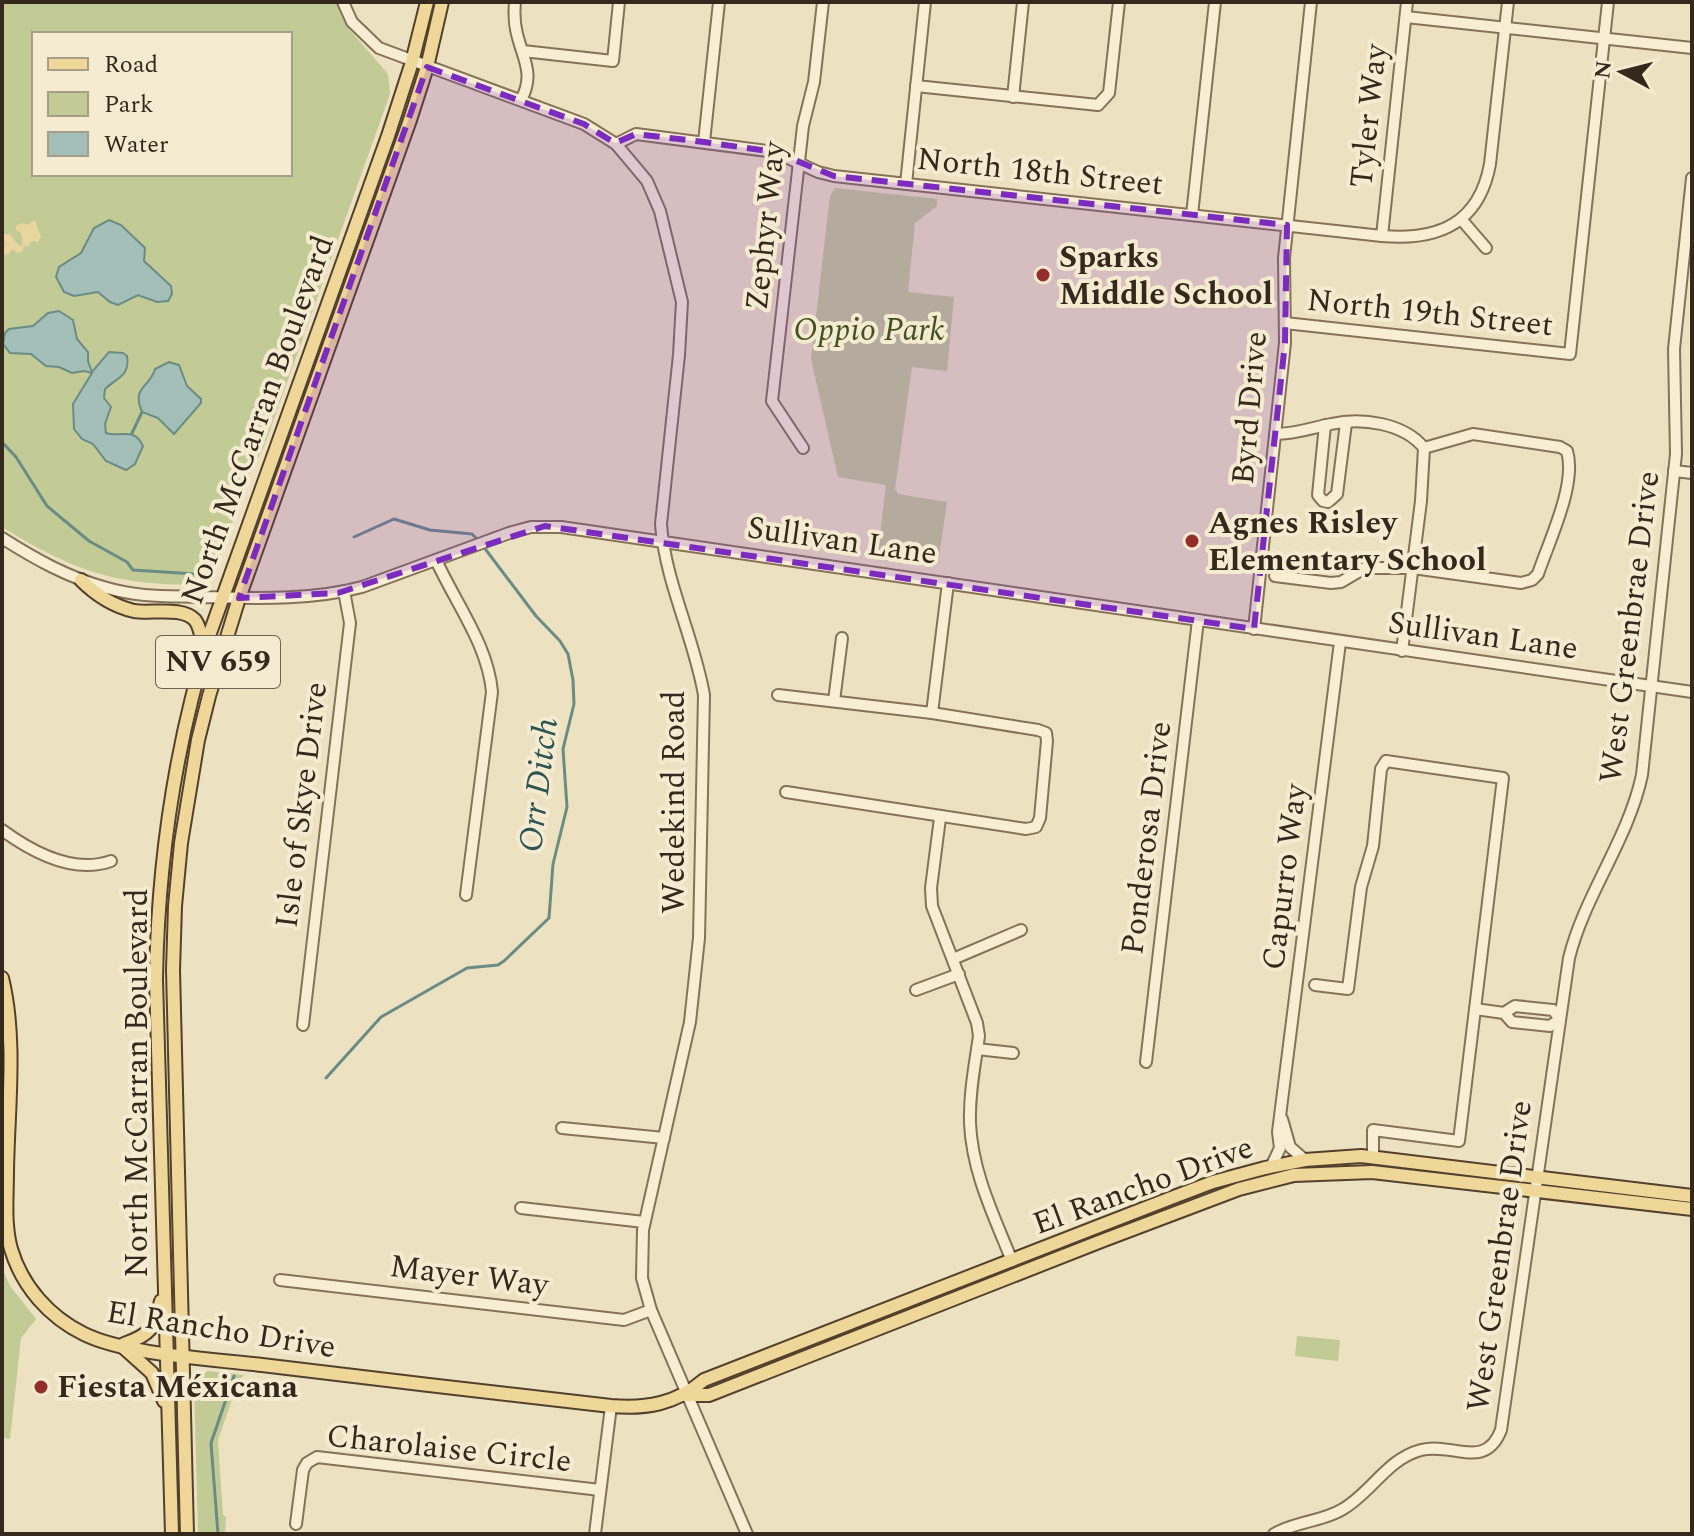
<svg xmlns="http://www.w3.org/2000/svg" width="1694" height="1536" viewBox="0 0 1694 1536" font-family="Spectral,serif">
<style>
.green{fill:#c2ca95;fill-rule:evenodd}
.sand{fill:#e8d69e}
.water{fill:#a3bfb7;stroke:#6b8c85;stroke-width:2}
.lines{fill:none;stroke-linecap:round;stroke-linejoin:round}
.stream{stroke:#6b8c85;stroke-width:3}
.minor-casing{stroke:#857259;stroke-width:14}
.major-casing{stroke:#53402d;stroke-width:16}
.minor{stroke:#f8eed4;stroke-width:10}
.major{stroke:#efd799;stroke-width:12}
.marked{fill:#7b2cbf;fill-opacity:0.2;stroke:#7b2cbf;stroke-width:6;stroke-dasharray:16 10;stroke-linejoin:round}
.poi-dot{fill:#922d2b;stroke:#f4ebd0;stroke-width:3}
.labels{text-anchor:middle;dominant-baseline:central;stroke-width:8;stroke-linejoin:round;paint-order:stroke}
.shield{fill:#f4ebd0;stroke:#6e6353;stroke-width:2}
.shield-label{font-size:30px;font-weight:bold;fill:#35291d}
.street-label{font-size:32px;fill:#35291d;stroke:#f4ebd0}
.poi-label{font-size:32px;font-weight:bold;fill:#35291d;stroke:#f4ebd0;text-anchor:start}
.park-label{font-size:32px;font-style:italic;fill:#445124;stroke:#f4ebd0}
.water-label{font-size:34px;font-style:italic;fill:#2d5553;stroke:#f4ebd0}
</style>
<rect width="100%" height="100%" fill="#ece1c1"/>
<g class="green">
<path d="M2,2h334l13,27 39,45 2,20 -126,353 -13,23 -38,107 -10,8c-88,0 -126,-12 -201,-58zM34,34h256v140h-256z"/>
<path d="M835,188l102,11v7l-22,17 -7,69 46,5 -7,74 -35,-4 -17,122 3,5 49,8 -9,61 -45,-6 -2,5 -14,-2 9,-75 -48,-8 -27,-118 19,-163z"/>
<path d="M2,1268l8,18 26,33 -15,19 -11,101 -8,-1z"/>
<path d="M1297,1336l43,4 -2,21 -43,-5z"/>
<path d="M208,1371l36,4 -6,7 -20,58 5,75 3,2 -1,17h-27l-4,-151 1,-5z"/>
</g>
<path class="sand" d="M35,220l6,18 -3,4 -6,-1 -4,6 -4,-1 -2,6 -4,1 -6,-4 -4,6 -6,-2v-7l4,-3 -4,-2v-7h8l8,11 5,1 -2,-13 -5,-3v-4l6,-3 5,2z"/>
<g class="water">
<path d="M109,220l12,5 24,23 -1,13 27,25 1,8 -4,7 -11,1 -19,-7 -20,10 -8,-3 -12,-10 -24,4 -10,-4 -8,-15 3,-10 22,-14 13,-25z"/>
<path d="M59,311l14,9 4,19 11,13v9l4,11 17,-20 14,1 4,3c3,20 -9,21 -22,33l-1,9 7,9 -6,17 1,9c15,5 28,-7 37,13l-8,18 -9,6 -20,-9 -13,-17 -11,-5 -8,-10 -1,-25 19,-31 -8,-2 -12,2 -13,-6 -13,-1 -15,-12 -21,-1 -7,-9 2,-11 4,-4 24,-3 15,-13z"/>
<path d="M169,362l10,3 8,21 14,13v4l-27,31 -16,-16 -16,-6c-11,-26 8,-24 13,-43z"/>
</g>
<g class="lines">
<g class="stream">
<path d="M132,433l10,-21"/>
<path d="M2,442l14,15 31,49 42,35 38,21 6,8 78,5"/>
<path d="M354,537l40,-18 36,11 42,4 6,6"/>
<path d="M326,1078l55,-61 86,-49 31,-3 6,-4 45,-43 4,-54 14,-57 -4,-58 11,-45 -1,-24 -5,-26 -8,-13 -24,-25 -53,-70"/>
<path d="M218,1534l-7,-91 23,-67"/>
</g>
<g class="minor-casing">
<g id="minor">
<path d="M343,2l9,20 27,26 205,76 32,20 31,37 13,30 22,91 -3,53 -18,169c4,58 33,113 43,171l-5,243 -9,84 -47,208 -1,48 9,32 96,224"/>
<path d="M515,2c-1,11 -1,21 2,32 6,25 18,40 4,66"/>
<path d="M1406,17l286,31"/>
<path d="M523,51l90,10 6,-59"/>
<path d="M916,86l182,19 11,-12 10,-91"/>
<path d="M1013,97l10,-95"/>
<path d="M704,142l15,-140"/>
<path d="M616,144l20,-10 139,18 43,20 16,4 548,60c56,5 97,-12 108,-72l18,-162"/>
<path d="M906,184l19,-182"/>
<path d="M1192,215l23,-213"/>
<path d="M1461,219l25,29"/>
<path d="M1382,236l25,-234"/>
<path d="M1285,323l285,31 38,-352"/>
<path d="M1325,425l-7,70 5,6 5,1 9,-8 9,-71"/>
<path d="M1275,434c21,0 36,-6 56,-10 30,-7 73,-1 93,24l-3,53 -19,150"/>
<path d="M803,448l-31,-47 31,-275 11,-44 9,-80"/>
<path d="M1674,471l18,2"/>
<path d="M2,538c33,21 67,40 105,50 30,9 60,8 91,9 55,1 111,4 164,-10l147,-54 22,-6h30l1131,165"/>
<path d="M436,560c19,42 52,85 56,132l-26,203"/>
<path d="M1275,576l56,7 10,-1 24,-14h48l108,15 11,-3 6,-6c11,-33 39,-90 29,-123l-7,-4 -87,-13 -49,14"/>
<path d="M1254,629l31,-286 -1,-85 27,-256"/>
<path d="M778,695l154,18 106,17 8,3 1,8 -7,77 -4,9 -10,2 -240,-37"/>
<path d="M834,701l8,-63"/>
<path d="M932,713l16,-130"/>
<path d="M940,818l-9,70 1,18 45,117 2,13c-4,28 -10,58 -9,87 2,49 24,93 42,138"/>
<path d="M2,830c30,22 72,44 109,31"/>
<path d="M953,959l68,-29"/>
<path d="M1315,985l33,4 13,-102 12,-41 8,-77 5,-8 117,17 -28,231"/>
<path d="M916,990l43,-16"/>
<path d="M303,1025l47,-402 -6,-32"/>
<path d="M977,1049l36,4"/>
<path d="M1146,1062l52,-442"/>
<path d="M1282,1119l8,28 15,13"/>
<path d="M562,1128l102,10"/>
<path d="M1373,1156v-26l86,11 16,-132 29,4 11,-7 38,4 7,9 -10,7 -38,-4 -8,-9"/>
<path d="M1271,1167l9,-19 -2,-16 62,-490"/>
<path d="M521,1208l123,14"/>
<path d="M280,1280l344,40 27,-10"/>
<path d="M296,1524l7,-54 4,-7 10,-6 283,33"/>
<path d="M595,1534l16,-128"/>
<path d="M1274,1534c22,-13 48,-12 69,-25 29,-17 44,-50 78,-59 32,-8 64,21 80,-20l68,-472c16,-64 59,-118 73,-183l34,-321 -2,-105 18,-171"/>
</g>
</g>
<g class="major-casing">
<g id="major">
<path d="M81,580c15,15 32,26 53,31 17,3 48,-5 61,9 6,8 7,20 9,30"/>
<path d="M2,978c15,61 6,130 5,193 0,26 -3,53 4,78 11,37 38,68 73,85 43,21 128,25 178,31 116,14 233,28 349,41 35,3 65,-2 93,-26l467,-182 42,-16 52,-14 40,-8 56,-4 331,40"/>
<path d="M124,1344c26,-9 31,-16 37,-43"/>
<path d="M123,1347l29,26 12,28"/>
<path d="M686,1395h23l395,-155 135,-51 55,-14 78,-3 320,37"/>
<path d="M172,1534l-16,-555c2,-118 19,-233 54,-346l178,-497 24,-74 15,-60"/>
<path d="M187,1534l-14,-564 2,-64 6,-63 17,-103 11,-44 30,-98 171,-478 17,-53 15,-65"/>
</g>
</g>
<use href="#minor" class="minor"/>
<use href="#major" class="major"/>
</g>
<path class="marked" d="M427,67l157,57 31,19 21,-9 68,8 71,10 59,24 453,49 -2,118 -31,286 -709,-103 -207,67 -99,5z"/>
<g class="poi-dot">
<circle cx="1043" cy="275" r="8"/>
<circle cx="1192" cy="541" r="8"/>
<circle cx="41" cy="1387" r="8"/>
</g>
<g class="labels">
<rect class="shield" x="156" y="636" width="124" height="52" rx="6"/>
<g class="shield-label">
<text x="218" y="662">NV 659</text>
</g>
<g class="street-label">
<text transform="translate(1369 116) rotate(-84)">Tyler Way</text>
<text transform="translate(1040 172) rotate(6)">North 18th Street</text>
<text transform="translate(766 226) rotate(-84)">Zephyr Way</text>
<text transform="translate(1430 313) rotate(6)">North 19th Street</text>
<text transform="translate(1250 408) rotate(-85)">Byrd Drive</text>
<text transform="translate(258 420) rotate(-70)">North McCarran Boulevard</text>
<text transform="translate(842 541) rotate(8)">Sullivan Lane</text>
<text transform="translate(1630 627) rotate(-83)">West Greenbrae Drive</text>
<text transform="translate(1483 636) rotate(8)">Sullivan Lane</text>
<text transform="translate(674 802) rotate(-90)">Wedekind Road</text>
<text transform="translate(302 805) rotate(-83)">Isle of Skye Drive</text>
<text transform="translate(1147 838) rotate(-83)">Ponderosa Drive</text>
<text transform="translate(1285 877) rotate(-83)">Capurro Way</text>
<text transform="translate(137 1083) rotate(-90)">North McCarran Boulevard</text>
<text transform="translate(1143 1186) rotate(-20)">El Rancho Drive</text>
<text transform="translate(1500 1256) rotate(-82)">West Greenbrae Drive</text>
<text transform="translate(469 1276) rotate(7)">Mayer Way</text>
<text transform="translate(221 1330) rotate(9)">El Rancho Drive</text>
<text transform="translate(449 1449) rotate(6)">Charolaise Circle</text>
</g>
<g class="poi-label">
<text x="1059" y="257">Sparks<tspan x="1059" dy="37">Middle School</tspan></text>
<text x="1208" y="523">Agnes Risley<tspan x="1208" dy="37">Elementary School</tspan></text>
<text x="57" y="1387">Fiesta Méxicana</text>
</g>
<g class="park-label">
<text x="869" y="330">Oppio Park</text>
</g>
<g class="water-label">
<text transform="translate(539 785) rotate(-83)">Orr Ditch</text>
</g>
</g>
<rect width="1694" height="1536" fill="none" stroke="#35291d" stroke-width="8"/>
<rect x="32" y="32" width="260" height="144" fill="#f4ebd0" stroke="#a89d88" stroke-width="2"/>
<rect x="48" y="58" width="40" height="12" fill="#efd799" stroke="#a89d88" stroke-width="2"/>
<text x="104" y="72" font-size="24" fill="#35291d">Road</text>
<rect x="48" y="92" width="40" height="24" fill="#c2ca95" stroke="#a89d88" stroke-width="2"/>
<text x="104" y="112" font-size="24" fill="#35291d">Park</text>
<rect x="48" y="132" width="40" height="24" fill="#a3bfb7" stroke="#a89d88" stroke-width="2"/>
<text x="104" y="152" font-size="24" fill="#35291d">Water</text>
<g transform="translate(1622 72) rotate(277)" stroke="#f4ebd0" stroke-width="6" paint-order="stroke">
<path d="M0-6L14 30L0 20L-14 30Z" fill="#35291d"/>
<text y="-12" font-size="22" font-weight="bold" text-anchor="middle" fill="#35291d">N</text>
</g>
</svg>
